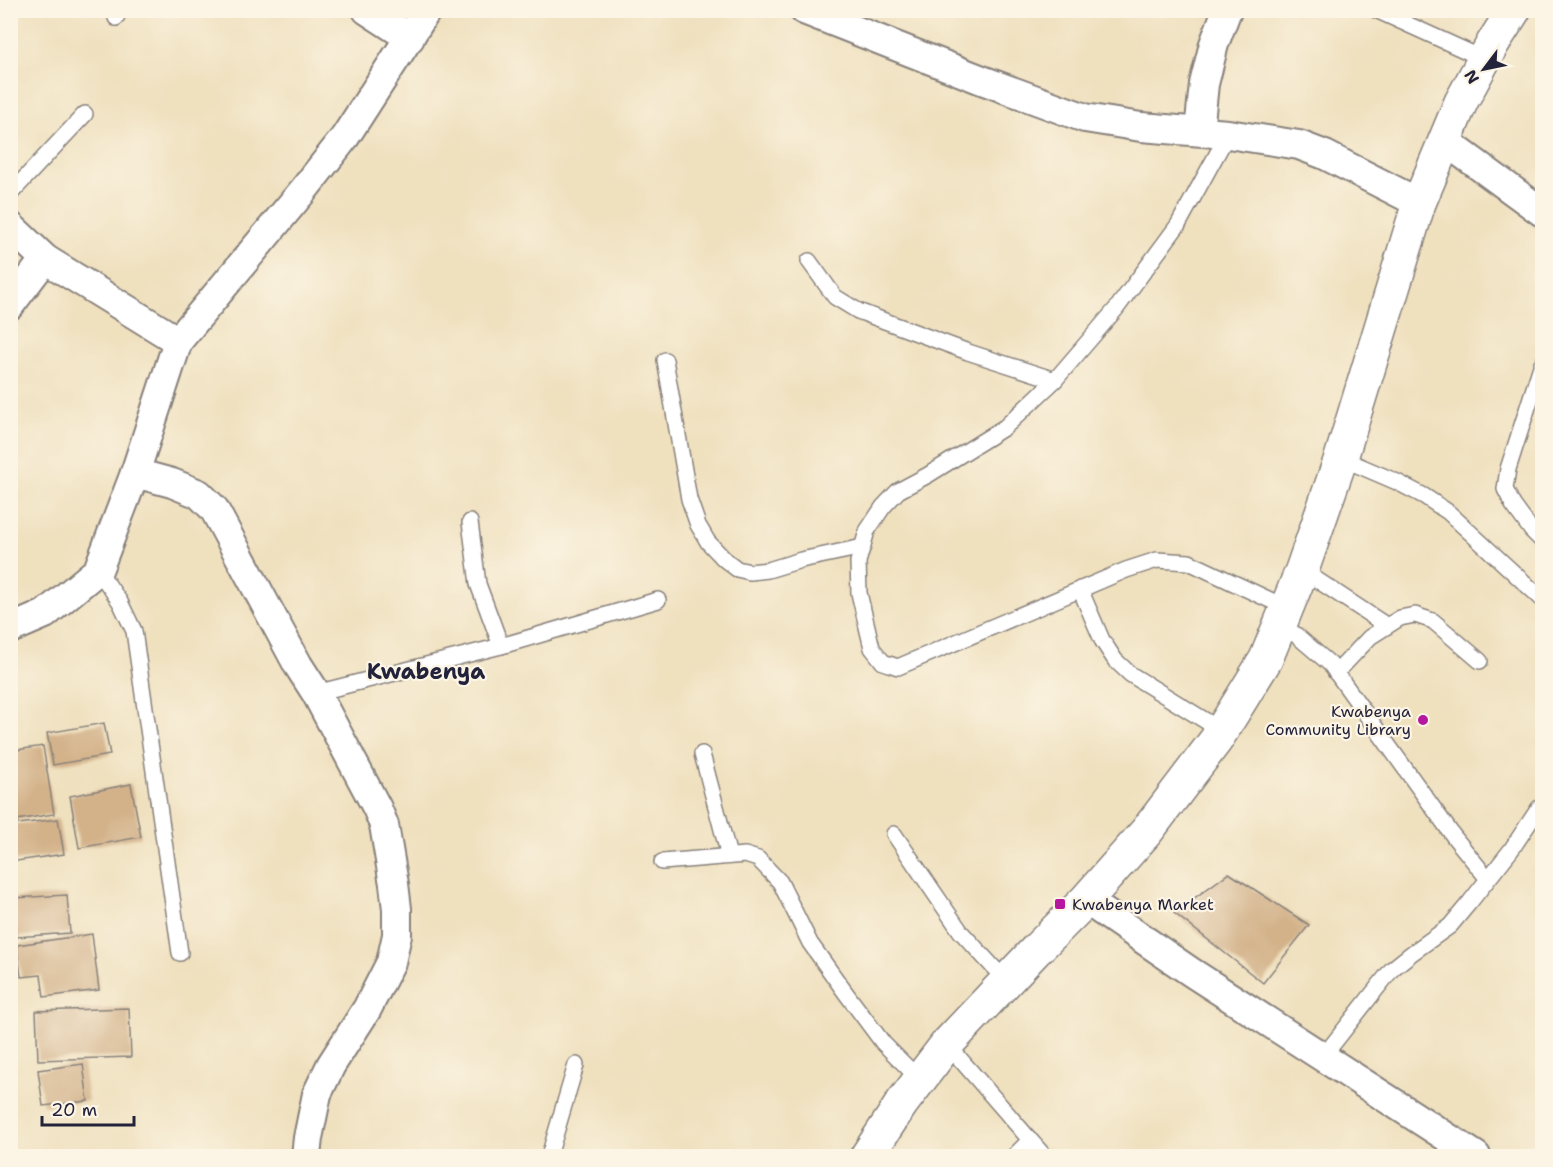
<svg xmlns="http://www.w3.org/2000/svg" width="1553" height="1167" viewBox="0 0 1553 1167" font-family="'Shantell Sans',sans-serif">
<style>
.building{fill:#d3b28a}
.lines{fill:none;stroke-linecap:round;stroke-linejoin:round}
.service-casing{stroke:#88817c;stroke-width:18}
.minor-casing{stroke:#88817c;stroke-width:32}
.secondary-casing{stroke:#88817c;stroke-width:36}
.service{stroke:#fff;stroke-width:15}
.minor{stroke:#fff;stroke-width:28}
.secondary{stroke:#fff;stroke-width:33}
.poi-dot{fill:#b5179e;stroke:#fcf5e5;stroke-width:2}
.labels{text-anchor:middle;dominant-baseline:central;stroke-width:4.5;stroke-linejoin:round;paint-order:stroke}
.poi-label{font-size:16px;fill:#22223b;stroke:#fcf5e5;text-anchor:end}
.district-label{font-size:22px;font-weight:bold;fill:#22223b;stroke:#fcf5e5}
</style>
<rect width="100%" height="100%" fill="#fcf5e5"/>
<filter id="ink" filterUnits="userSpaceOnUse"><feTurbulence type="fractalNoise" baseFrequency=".0167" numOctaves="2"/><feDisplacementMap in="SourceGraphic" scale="12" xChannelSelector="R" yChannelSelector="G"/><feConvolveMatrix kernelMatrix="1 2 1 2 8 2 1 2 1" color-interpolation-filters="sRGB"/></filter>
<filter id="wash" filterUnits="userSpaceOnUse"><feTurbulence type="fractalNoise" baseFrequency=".008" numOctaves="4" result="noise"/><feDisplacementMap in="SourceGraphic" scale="24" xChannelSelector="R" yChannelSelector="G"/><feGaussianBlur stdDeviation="1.35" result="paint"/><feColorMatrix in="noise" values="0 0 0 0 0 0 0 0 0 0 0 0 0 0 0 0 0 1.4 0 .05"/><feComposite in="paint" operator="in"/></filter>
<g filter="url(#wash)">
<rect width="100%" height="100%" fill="#efe0be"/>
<g id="blocks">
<g class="building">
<path d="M104,723l6,32 -57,10 -6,-32z"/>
<path d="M43,746l11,68 -44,7v-70z"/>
<path d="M131,784l10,53 -62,11 -9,-52z"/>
<path d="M58,819l6,35 -54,8v-37z"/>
<path d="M1229,873l80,52 -46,58 -89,-70z"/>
<path d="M67,895l3,38 -54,4 -3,-39z"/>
<path d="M92,934l7,56 -55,7 -3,-22 -20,2 -4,-32z"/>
<path d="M129,1008l2,49 -93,3 -2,-49z"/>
<path d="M83,1064l5,37 -45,5 -5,-36z"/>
</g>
</g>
</g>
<g filter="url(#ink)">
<use href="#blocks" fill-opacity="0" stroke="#88817c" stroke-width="1.5"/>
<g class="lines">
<g class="service-casing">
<g id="service">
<path d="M1376,10l108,49"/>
<path d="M116,18l3,-8"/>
<path d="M1228,134l-50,91 -62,84 -61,71 -50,47 -77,48 -30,16 -15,16 -16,24 -9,31 1,31 13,55 11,14 15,5 228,-97 31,-10 32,2 98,46"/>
<path d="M10,194l75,-80"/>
<path d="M809,261l26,36 23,14 110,41 87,28"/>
<path d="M665,360l24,139 9,26 10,17 16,17 13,10 13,3 18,-2 33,-10 62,-13"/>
<path d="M1542,363l-34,106 -3,20 8,16 19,26 10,10"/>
<path d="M1341,458l56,24 27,14 24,16 94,87"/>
<path d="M470,522l8,62 23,62"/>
<path d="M98,570l22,32 14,29 46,322"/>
<path d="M1302,570l85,56"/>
<path d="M1080,589l22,51 13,20 15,14 92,57"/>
<path d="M1281,624l15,11 34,29 124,173 34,42"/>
<path d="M1336,673l34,-36 30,-19 15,-3 18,6 47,40"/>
<path d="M316,693l185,-47 157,-46"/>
<path d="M702,754l27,102"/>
<path d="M894,834l67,98 45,49"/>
<path d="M662,862l83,-7 13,4 22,23 30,61 35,49 38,51 37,37"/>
<path d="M947,1044l97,112"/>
<path d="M1322,1058l70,-89 20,-16 38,-27 20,-24 41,-52 28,-42"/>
<path d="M549,1156l27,-91"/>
<path d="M1014,1156l16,-16"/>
</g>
</g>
<g class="minor-casing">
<g id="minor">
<path d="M367,10l43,28"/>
<path d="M804,10l178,70 103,38 56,9 87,7 71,11 26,10 94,48"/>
<path d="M1199,131l5,-47 10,-40 13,-34"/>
<path d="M1445,141l97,71"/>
<path d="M10,226l35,33 133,82"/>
<path d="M10,305l35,-46"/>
<path d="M135,473l37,10 27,11 15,15 84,156 18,28 61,115 7,17 10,59 3,25v26l-6,27 -24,47 -36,56 -14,29 -9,44 -2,18"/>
<path d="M10,629l35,-15 53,-44 37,-97 43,-132 124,-149 43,-55 82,-127"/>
<path d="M1086,900l105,72 285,184"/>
</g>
</g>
<g class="secondary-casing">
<path id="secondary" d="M867,1156l35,-53 45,-59 89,-94 50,-50 61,-69 69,-91 50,-81 36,-89 39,-112 78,-255 42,-101 32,-59 21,-33"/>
</g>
<use href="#service" class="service"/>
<use href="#minor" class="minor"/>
<use href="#secondary" class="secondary"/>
</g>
</g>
<g class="poi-dot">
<circle cx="1423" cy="720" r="6"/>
<rect x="1054" y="898" width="12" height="12" rx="3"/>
</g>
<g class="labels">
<g class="poi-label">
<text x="1411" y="711">Kwabenya<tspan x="1411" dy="18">Community Library</tspan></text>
<text x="1072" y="904" text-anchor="start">Kwabenya Market</text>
</g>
<g class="district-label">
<text x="426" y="671">Kwabenya</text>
</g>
</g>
<rect width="1553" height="1167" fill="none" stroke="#fcf5e5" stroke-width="36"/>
<g transform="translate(1484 69) rotate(238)" stroke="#fcf5e5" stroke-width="4.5" paint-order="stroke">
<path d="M0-4.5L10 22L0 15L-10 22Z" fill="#22223b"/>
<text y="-9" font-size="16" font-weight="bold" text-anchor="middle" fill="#22223b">N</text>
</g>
<path d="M42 1116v9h92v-9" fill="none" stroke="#22223b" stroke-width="3"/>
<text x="51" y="1116" font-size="18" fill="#22223b" stroke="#fcf5e5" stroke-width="4.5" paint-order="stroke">20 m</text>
</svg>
